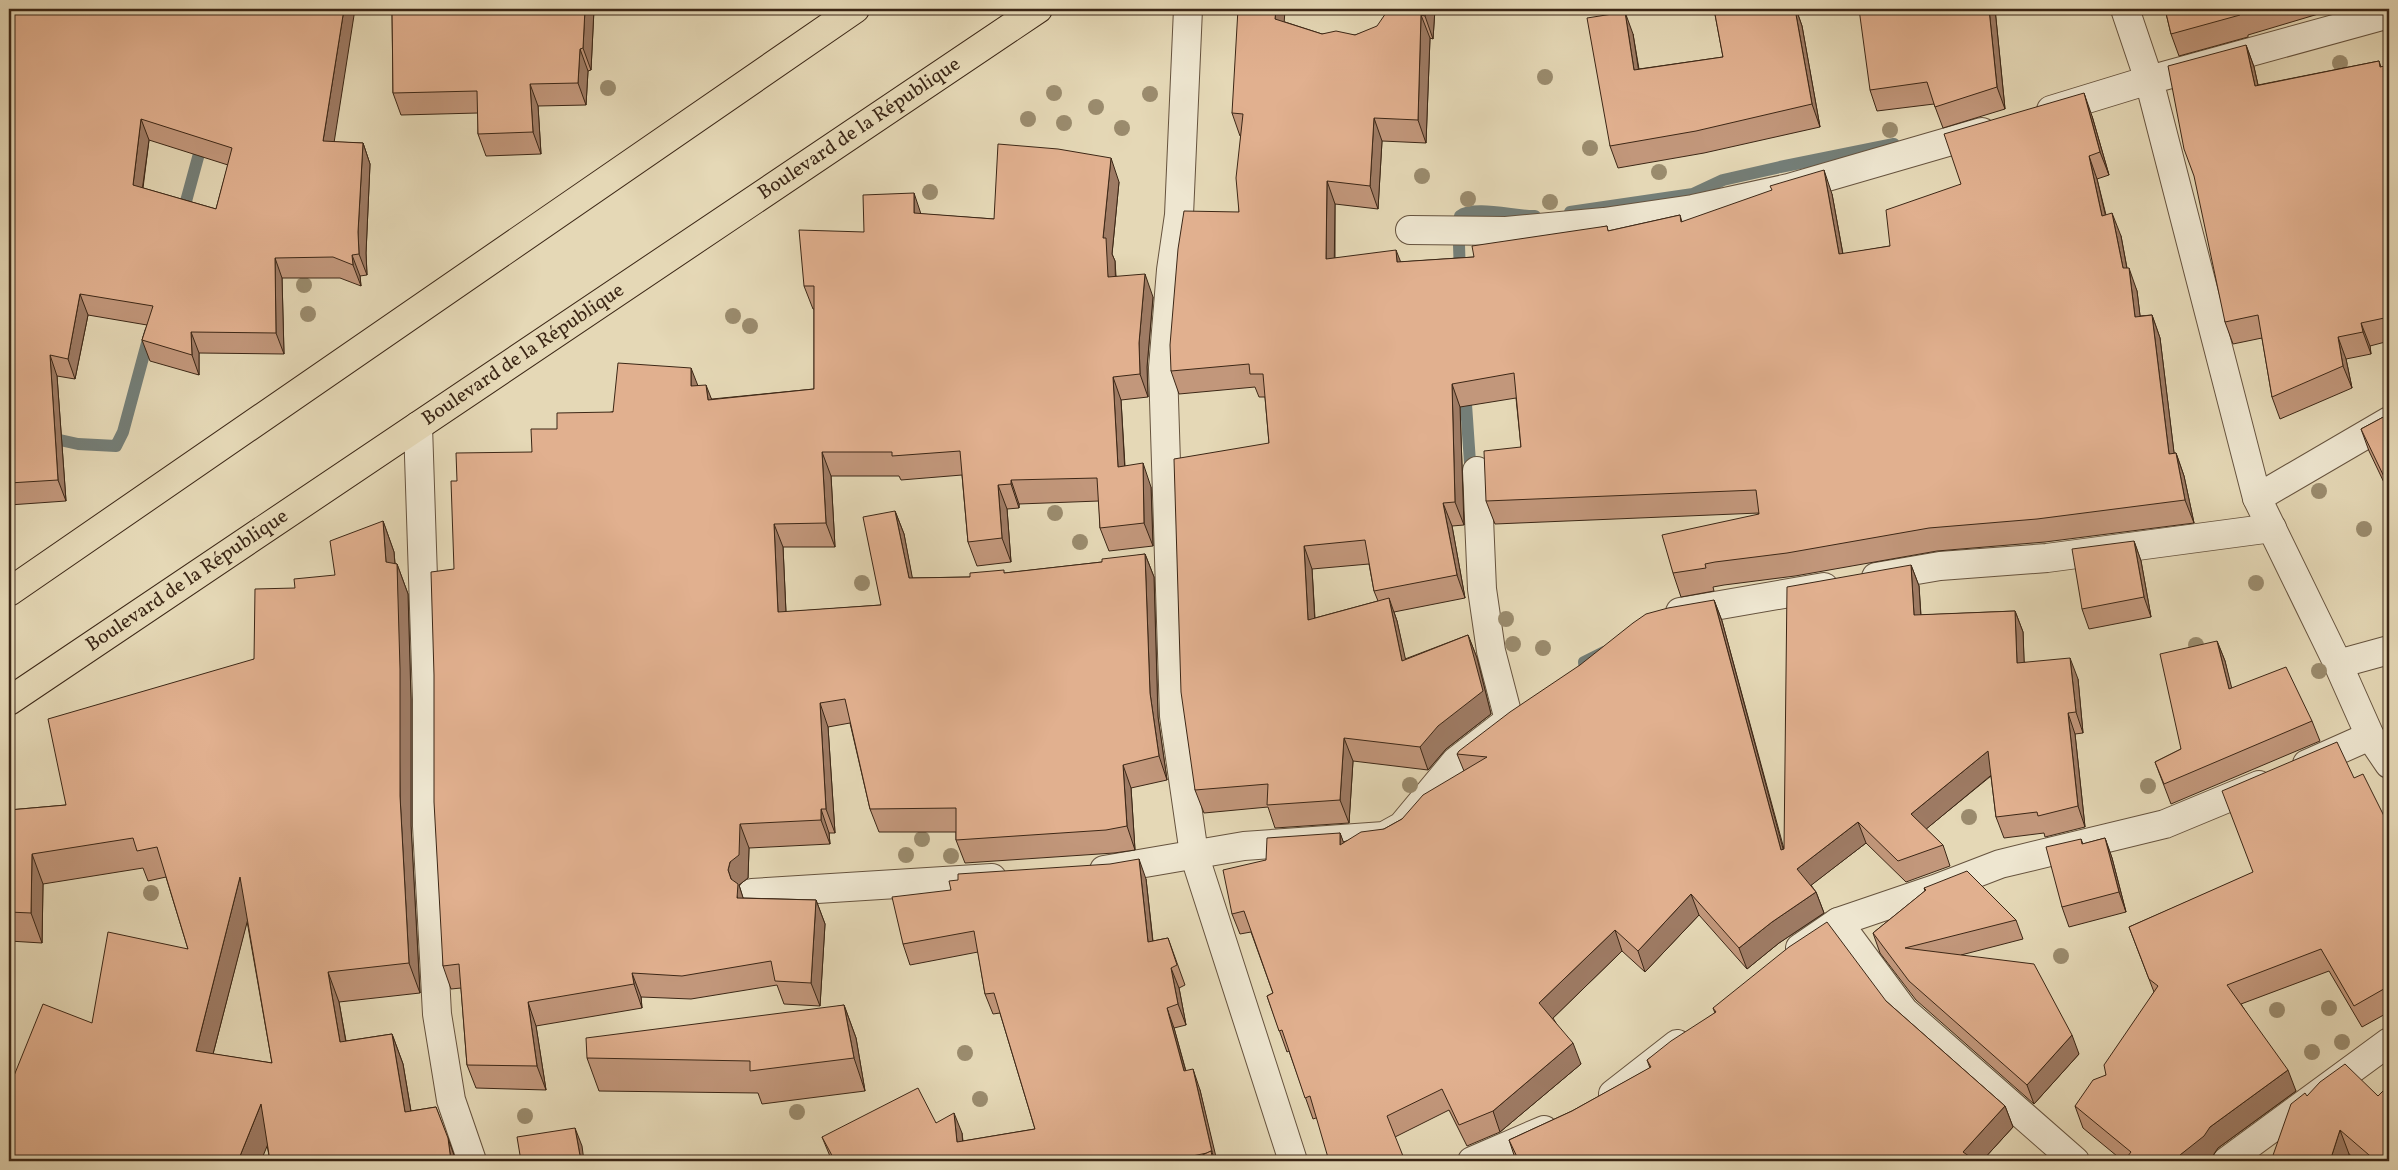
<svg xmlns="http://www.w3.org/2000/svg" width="2398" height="1170" viewBox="0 0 2398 1170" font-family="Vollkorn,serif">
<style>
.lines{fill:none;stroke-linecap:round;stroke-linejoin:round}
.stream{stroke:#747e77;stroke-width:12}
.minor-casing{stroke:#66533e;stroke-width:30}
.major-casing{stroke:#3c2716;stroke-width:30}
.minor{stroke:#eee6d0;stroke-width:28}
.major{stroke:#e5d8b6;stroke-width:28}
.tree{fill:#9a8b6d}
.wall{fill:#c2977b;stroke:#3c2716;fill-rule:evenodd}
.shaded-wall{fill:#9e7b64;stroke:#3c2716}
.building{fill:#e1b08f;stroke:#3c2716;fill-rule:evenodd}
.labels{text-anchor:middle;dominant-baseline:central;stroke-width:5;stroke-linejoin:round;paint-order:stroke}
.street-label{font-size:20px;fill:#3c2716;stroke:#eee6d0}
</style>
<rect width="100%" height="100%" fill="#e5d8b6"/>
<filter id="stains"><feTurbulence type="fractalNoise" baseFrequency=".004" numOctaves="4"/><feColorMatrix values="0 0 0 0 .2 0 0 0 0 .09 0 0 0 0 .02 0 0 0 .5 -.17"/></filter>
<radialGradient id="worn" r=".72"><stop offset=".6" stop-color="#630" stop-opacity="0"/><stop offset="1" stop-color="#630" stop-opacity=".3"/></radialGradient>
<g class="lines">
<g class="stream">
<path d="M1570,212l123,-18 30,-14 57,-13 114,-23"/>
<path d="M182,216l21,-77"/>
<path d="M1459,223l1,-7c14,-11 57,1 75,0"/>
<path d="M1459,245l1,30"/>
<path d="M1465,390l6,87"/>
<path d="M46,437l32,7 38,2 7,-14 27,-100"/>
<path d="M1586,678l-2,-16 20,-10"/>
</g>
<g class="minor-casing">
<g id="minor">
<path d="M1188,9l-9,206 -8,55 -8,98 11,348 20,138 99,307"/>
<path d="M2389,14l-240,66 108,418 81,166 32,72 19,28"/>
<path d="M2051,110l98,-30 -24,-71"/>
<path d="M1410,230l96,1 98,-9 89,-13 96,-21 193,-56"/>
<path d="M418,426l9,273v127l10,188 14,86 21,61"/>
<path d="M2257,498l132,-77"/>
<path d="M1876,577l64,-11 107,-8 225,-30"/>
<path d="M1680,612l144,-25"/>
<path d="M2338,664l51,-14"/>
<path d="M2307,764l63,-28"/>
<path d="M1104,870l140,-24 140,-10 18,-10 54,-65 53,-41 -18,-69 -9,-62 -5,-118"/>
<path d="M752,893l240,-15"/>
<path d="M1838,922l66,89 171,150"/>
<path d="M1800,948l38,-26 97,-33 65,-25 165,-40 94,-39"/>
<path d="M1613,1094l64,-50"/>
<path d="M1472,1161l72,-31"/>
<path d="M2227,1161l162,-119"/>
</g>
</g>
<g class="major-casing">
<g id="major">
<path d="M9,592l846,-583"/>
<path id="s1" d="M9,701l1029,-692"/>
</g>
</g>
<use href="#minor" class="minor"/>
<use href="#major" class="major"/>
</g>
<g class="tree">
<circle cx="2340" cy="63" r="8"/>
<circle cx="1545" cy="77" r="8"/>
<circle cx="608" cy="88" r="8"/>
<circle cx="1054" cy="93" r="8"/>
<circle cx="1150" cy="94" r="8"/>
<circle cx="1096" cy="107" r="8"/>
<circle cx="1028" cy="119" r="8"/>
<circle cx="1064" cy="123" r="8"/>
<circle cx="1122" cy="128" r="8"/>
<circle cx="1890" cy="130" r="8"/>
<circle cx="1590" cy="148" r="8"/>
<circle cx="1659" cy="172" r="8"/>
<circle cx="1422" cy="176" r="8"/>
<circle cx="930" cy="192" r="8"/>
<circle cx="1468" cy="199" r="8"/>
<circle cx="1550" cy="202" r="8"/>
<circle cx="304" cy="285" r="8"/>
<circle cx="308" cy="314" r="8"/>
<circle cx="733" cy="316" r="8"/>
<circle cx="750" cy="326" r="8"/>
<circle cx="2319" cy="491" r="8"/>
<circle cx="1055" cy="513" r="8"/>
<circle cx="2364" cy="529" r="8"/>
<circle cx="1080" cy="542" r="8"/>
<circle cx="862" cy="583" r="8"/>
<circle cx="2256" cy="583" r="8"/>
<circle cx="1506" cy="619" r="8"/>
<circle cx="1513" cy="644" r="8"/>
<circle cx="2196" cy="645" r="8"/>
<circle cx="1543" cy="648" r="8"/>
<circle cx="2319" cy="671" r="8"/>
<circle cx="1410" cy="785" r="8"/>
<circle cx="2148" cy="786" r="8"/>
<circle cx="1969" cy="817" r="8"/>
<circle cx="922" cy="839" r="8"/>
<circle cx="906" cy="855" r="8"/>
<circle cx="951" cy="856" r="8"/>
<circle cx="151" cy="893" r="8"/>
<circle cx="2061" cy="956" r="8"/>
<circle cx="2329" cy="1008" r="8"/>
<circle cx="2277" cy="1010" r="8"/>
<circle cx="2342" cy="1042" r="8"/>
<circle cx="2312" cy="1052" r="8"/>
<circle cx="965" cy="1053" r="8"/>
<circle cx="980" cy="1099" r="8"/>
<circle cx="797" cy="1112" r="8"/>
<circle cx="525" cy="1116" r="8"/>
</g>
<g class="wall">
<path d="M9,9l325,133 29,1 7,21 -4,89 1,22 -7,1 1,10 -21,-8h-58l2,76 -85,-1v22l-49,-14 -8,-21 5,-15 -59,-10 -13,64 -18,-3 9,125 -57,4zM149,140l79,25 -12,44 -73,-21z"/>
<path d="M392,9h202l-3,61 -3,1 -2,34 -48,1 3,48 -55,2 -8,-22v-21l-77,2 -8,-22z"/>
<path d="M1435,9l-2,30 -3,-1 -4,105 -44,-2 -4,68 -43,-5v54l65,4 74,-5 133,-31 1,5 72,-16 2,7 150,-28 11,60 47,-8 71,-62 131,-68 17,59 -12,4 9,36 15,21 6,32 10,23 3,25 12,-1 8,23 14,115h2l8,23 10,47 -149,19 -108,9 -142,25 -71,9 -11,2 1,4 -33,6 -8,-24 86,-60 -264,11 -9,-23 35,-54 -5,-49 -56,9 4,118 -12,1 13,72 -71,14 3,9 8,38 63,-24 9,23 14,56 -45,35 -18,21 -75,-9 -4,62 -74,5 -7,-21 -64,6 -9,-23 74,-347 -4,-46h-6l-4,-10 -76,7 -8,-23 68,-159 2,-76h-1l-8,-23 53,-91 37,12 33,1zM1369,564l5,27 4,10 -63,17 -3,-49z"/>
<path d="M1714,9h82l6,17 18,101 -116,26 -86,15 -8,-22 23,-112 6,35 84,-12z"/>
<path d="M1995,9l10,100 -62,19 -9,-24 -57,7 -7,-21z"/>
<path d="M2165,9h170l-87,26v2l-69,19 -8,-22z"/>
<path d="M2339,9h10l-9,2z"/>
<path d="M2246,45l8,22 4,18 121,-24 2,6 8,-2v276l-19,5 1,8 -25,5 6,29 -72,31 -8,-22 -10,-59 -29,6 -8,-22z"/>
<path d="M1119,182l-7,72 3,7 1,15 37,21 -6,70 1,30 -27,3 4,66 26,21 2,59 -44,5 -9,-23 -1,-27 -80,3v4l-12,1 4,53 -34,4 -9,-24 -6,-67 -61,5 -2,-4h-68l4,71h-52l3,65 95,-7 14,-94 9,23 8,44 58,-1 132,-15 43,-8 9,23 4,140 9,63 -36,8 4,62 -21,3 -149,10 -9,-23v-8h-77l-9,-23 -20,-86 -22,4 7,106h-6l1,11 -81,4 -1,30 -9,7 4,13 73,2 9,24 -5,82 -36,-2 -7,-19 -86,14 -50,-2 1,11 -106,18 10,64 -70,-2 -9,-23 -6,-77 -10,1 -8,-23 14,-485 75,-29 25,-23 141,-44 14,14 102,-10v-80h-1l-9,-23 60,-54 57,-18 73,5z"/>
<path d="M2389,414v79l-20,-42 -8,-22z"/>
<path d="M383,521l11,31 1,11 2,1 11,30 3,105v127l9,167 -81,9 7,39 46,-7 11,30 8,47 25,-4 20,54h-186l-3,-16 -258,16v-73l179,-139 -22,-72 -18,4 -5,-13 -100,16 -1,59 -33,-2v-131l57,-5 188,-146 81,-84zM247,921l25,142 -59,-9z"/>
<path d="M2134,541l7,20 10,56 -62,12 -7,-20z"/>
<path d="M1911,565l8,21 2,29 94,-4 8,21 1,30 54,17 5,54 -8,1 10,93 -40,10 -1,-4 -40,5 -8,-21 -5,-41 -65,53 17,16 7,21 -44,16 -40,-39 -55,42 5,7 8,21 -45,30 -32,26 -48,-54 -54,57 -23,-21 -69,67 28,46 -81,68 -33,14 -18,-36 -54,27 -79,-19 -3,1 -24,-68 -2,1 -20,-56 6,-3 -22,-61 -11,2 -8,-20 34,-54 74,-27 3,9 41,-13 18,-10 62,-48 -7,-17 257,-154 8,21 62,228z"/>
<path d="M2217,641l8,20 6,27 81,33 8,20 -149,63 -16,-42 26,-13z"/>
<path d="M2354,778l35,48v186l-27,15 -33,-56 -88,33 55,87 -78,57 -6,9 -5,4h-84l-40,-33 -8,-22 31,-31 48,-83 -25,-65 124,-54z"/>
<path d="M2105,838l7,20 14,54 -57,15 -7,-20 19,-68 2,5z"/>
<path d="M1146,879l7,62 15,-3 17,47 -6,3 7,37 -12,3 12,43 14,19 16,70 13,-3 1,4h-398l-10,-24 114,-14 26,10 1,8 72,-12 -35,-116 -7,1 -8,-20 -7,-42 -68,13 -7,-21z"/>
<path d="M1924,888l92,32 7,19 -62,16 118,99 -45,50 -118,-104 -36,-47 -7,-20 52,-42z"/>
<path d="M1886,1001l119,105 8,21 -31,34h-466l-7,-21 63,-29 78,-43 -3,-8 68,-47 -2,-5z"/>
<path d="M844,1005l12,33 9,53 -103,13 -4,-11 -159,-2 -12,-33z"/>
<path d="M2307,1096l82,65h-31l-9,-7z"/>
</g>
<g class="shaded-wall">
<path d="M344,9h11l-24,153 -8,-21z"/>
<path d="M585,9h9l-3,61 -8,-22z"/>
<path d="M1276,9h9l-2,33 -8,-23z"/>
<path d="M1425,9h10l-2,30 -8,-23z"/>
<path d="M1795,9h1l6,17 18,101 -8,-23z"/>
<path d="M1989,9h6l10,100 -8,-22z"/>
<path d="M1625,12l8,22 9,58 -8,-22z"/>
<path d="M1421,15l9,23 -4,105 -8,-23z"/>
<path d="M2246,45l8,22 9,41 -8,-22z"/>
<path d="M580,49l8,22 -2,34 -8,-22z"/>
<path d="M530,84l8,22 3,48 -8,-22z"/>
<path d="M2084,93l8,23 17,59 -9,-23z"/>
<path d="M1374,118l8,23 -4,68 -8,-23z"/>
<path d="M141,119l8,21 -9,66 -7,-21z"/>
<path d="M363,143l7,21 -4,89 1,22 -8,-21 -1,-22z"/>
<path d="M2089,156l8,23 14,60 -9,-23z"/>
<path d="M1111,158l8,24 -7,72 3,7 1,40 -8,-24 -5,-39z"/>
<path d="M1824,170l8,24 15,83 -8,-23z"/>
<path d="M1327,181l8,23 -1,78 -8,-23z"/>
<path d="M914,193l8,24 -8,-4z"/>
<path d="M2112,213l9,23 10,55 -8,-23z"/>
<path d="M1396,250l9,23 -8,-11z"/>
<path d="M352,255l8,21 1,10 -8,-21z"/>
<path d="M275,258l7,20 2,76 -8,-21z"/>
<path d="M2129,268l8,23 6,49 -8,-23z"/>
<path d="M1145,274l8,23 -6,70 1,30 -8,-23 -1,-31z"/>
<path d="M80,294l8,21 -13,64 -7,-20z"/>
<path d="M2152,315l8,23 17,139 -8,-23z"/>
<path d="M2361,323l9,23 1,8 -8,-22z"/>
<path d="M191,332l8,21v22l-7,-20z"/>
<path d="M2338,337l8,22 6,29 -9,-22z"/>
<path d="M50,355l7,21 9,125 -8,-21z"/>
<path d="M691,368l9,23 -9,-5z"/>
<path d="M1113,377l8,23 5,91 -8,-24z"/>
<path d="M1452,384l8,23 4,118 -9,-23z"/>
<path d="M706,385l9,23 -7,-8z"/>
<path d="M822,452l9,24 4,71 -9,-24z"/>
<path d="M2176,453l8,23 10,47 -9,-23z"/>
<path d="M1143,463l8,24 2,59 -9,-23z"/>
<path d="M1011,480l8,24v4l-8,-24z"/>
<path d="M998,485l9,24 4,53 -9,-24z"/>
<path d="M1443,503l9,23 13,72 -8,-23z"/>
<path d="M895,511l9,23 13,68 -8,-24z"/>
<path d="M383,521l11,31 3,40 -11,-30z"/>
<path d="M774,524l9,23 4,89 -9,-24z"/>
<path d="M2134,541l7,20 10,56 -7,-20z"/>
<path d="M1304,546l8,23 4,74 -8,-23z"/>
<path d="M1145,554l9,23 4,140 9,63 -8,-24 -9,-63z"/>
<path d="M397,564l11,30 3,105v127l9,167 -11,-30 -9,-167z"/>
<path d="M1911,565l8,21 3,50 -8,-21z"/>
<path d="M1389,598l8,23 14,63 -9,-23z"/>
<path d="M1714,600l8,21 67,250 -8,-21z"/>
<path d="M2015,611l8,21 2,52 -8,-21z"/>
<path d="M1468,635l9,23 14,56 -45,35 -18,21 -8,-23z"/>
<path d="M2217,641l8,20 12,48 -8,-20z"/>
<path d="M2070,658l8,21 5,54 -7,-21z"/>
<path d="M820,703l8,24 7,106 -9,-24z"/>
<path d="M2068,713l7,21 10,93 -7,-21z"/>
<path d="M1344,738l9,23 -4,62 -9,-23z"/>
<path d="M1988,751l7,21 -76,63 -8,-21z"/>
<path d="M1123,765l8,23 4,62 -8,-24z"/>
<path d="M821,809l8,24 1,11 -9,-24z"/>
<path d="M1858,822l8,21 -61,47 -8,-21z"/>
<path d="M740,824l9,24 -1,30 -9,7 7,22v15l-18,-52z"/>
<path d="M1340,833l8,21 -8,-9z"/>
<path d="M2105,838l7,20 14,54 -7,-20z"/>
<path d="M32,854l11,30 -1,59 -11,-30z"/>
<path d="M1139,859l7,20 9,83 -7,-20z"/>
<path d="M240,877l11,30 -45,174 -10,-30z"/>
<path d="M1816,892l8,21 -45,30 -32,26 -8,-21 33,-26z"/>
<path d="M1691,894l8,21 -54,57 -7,-21z"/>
<path d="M816,900l9,24 -5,82 -9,-23z"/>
<path d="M1615,930l7,21 -75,73 -8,-21z"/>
<path d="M1171,968l8,20 7,37 -8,-21z"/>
<path d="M328,972l11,30 12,70 -11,-30z"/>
<path d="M632,973l9,24 1,11 -8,-24z"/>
<path d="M528,1002l8,24 10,64 -9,-24z"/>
<path d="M844,1005l12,33 9,53 -11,-33z"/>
<path d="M1167,1008l7,20 17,63 -7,-20z"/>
<path d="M392,1034l11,30 13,78 -11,-30z"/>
<path d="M2072,1035l7,19 -45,50 -7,-19z"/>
<path d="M1573,1043l8,21 -81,68 -7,-21z"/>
<path d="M1193,1069l7,21 17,71h-2l-3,-9z"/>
<path d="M2288,1070l8,21 -78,57 -6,9 -5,4h-25l-2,-6 30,-28z"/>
<path d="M261,1104l11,30 -11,27h-23z"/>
<path d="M2005,1106l8,21 -31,34h-15l-4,-9z"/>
<path d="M954,1113l8,20 2,28 -7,-19z"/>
<path d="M575,1128l7,18 2,15h-3z"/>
<path d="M2340,1130l9,24 -3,7h-16z"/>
<path d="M448,1138l8,23h-5z"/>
<path d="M1836,1156l2,5h-4z"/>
</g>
<g class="building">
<path d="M9,9h335l-21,132 40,2 -5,89 1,22 -7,1 1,10 -20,-8 -58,1 1,75 -85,-1 1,23 -50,-15 11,-34 -73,-12 -12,65 -18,-4 8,125 -49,3zM141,119l91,29 -16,61 -83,-24z"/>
<path d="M392,9h193l-2,39 -3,1 -2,34 -48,1 3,48 -55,2 -1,-43 -84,2z"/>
<path d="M1238,9h38l-1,10 47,15 14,-3 19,4 22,-9 11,-16v-1h37v7l-4,-1 -3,105 -44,-2 -4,68 -43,-5 -1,78 70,-9 1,12 77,-5 -2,-11 135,-20 1,5 72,-16 1,7 91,-32 -2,-4 54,-16 15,84 51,-8 -4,-36 75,-26 -17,-50 140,-41 16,59 -11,4 13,60 10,-3 11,55h6l6,49 17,-2 17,139 7,-1 9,47 -148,19 -108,9 -142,25 -72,9 -10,2 1,4 -33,5 -11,-38 97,-21 -3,-24 -270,11 -2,-50 37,-4 -7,-74 -62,11 3,118 -12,1 14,72 -83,16 -9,-51 -61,6 4,74 81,-22 13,63 66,-26 15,56 -45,35 -18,21 -76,-9 -4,62 -73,5 1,-21 -73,6 -14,-98 -7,-233 95,-16 -6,-69h-13l-1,-10 -78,7 -1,-26 8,-96 6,-38 55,1 -3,-34 7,-64 -11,-1z"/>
<path d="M1714,9h81l17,95 -116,27 -86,15 -23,-128 38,-6 9,58 89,-13z"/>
<path d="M1859,9h130l8,78 -62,20 -8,-25 -57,8z"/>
<path d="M2165,9h90l-15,4v2l-69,19z"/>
<path d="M2246,45l9,41 124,-25 1,6 9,-2v252l-28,6 2,9 -25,5 5,29 -71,31 -14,-82 -33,7 -31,-146 -10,-27 -16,-83z"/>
<path d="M998,144l60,5 53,9 -8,80h3l2,39 37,-3 -6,69 1,31 -27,3 5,90 25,-4 1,60 -44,5 -3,-50 -86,2v4l-13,1 4,53 -34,4 -8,-91 -68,5v-4h-70l4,71 -52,1 4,88 103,-7 -18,-88 32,-6 14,67 61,-1v-4l34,-3v3l98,-11v-3l43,-5 5,139 9,63 -36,9 4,61 -21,4 -150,10v-32l-86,1 -25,-110 -25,4 6,106h-5v11l-81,4 -1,31 -9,7 -2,8 3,9 7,5 -1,14 79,2 -5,83 -36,-2 -4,-20 -89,15 -50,-3 2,11 -106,18 9,64 -70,-1 -8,-101 -16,2 -9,-164v-127l-3,-103 23,-3 -3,-88h6l-1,-28 76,-1 -1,-23h26v-16l56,-1 5,-49 73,5v18l15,-1 2,15 106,-11v-103h-10l-5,-56 65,2 -1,-37 51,-2v20l80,6z"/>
<path d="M2389,414v73l-28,-58z"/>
<path d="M2389,497v15l-4,-13z"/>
<path d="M383,521l3,41 11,2 3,105v127l9,167 -81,9 12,70 52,-8 13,78 31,-5 12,31 3,23h-181l-9,-57 -23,57h-229v-73l34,-84 49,19 16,-91 80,17 -31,-102 -20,4 -4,-13 -101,16 -1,59 -22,-1v-102l57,-5 -18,-86 206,-60 1,-70 40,-1 -1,-9 41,-4 -5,-34zM240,877l32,186 -76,-12z"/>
<path d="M2134,541l10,56 -62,12 -10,-60z"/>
<path d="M1911,565l3,50 101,-4 2,52 53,-5 6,54 -8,1 10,93 -40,10 -1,-4 -41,5 -8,-66 -77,63 32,31 -45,16 -40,-39 -61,47 19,23 -44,30 -33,26 -48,-54 -53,57 -23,-21 -76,73 34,40 -80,68 -34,14 -17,-36 -55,27 18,45h-76l-19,-65 -5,2 -23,-68 -3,1 -12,-35 6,-3 -29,-82 -12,3 -9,-44 43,-10 1,-22 73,-5v12l21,-13 23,-3 18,-10 21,-24 64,-38 -30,-3 2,-3 51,-39 70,-47 53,-42 13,-9 22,-6 46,-8 67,250 3,-1 3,-262z"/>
<path d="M2217,641l12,48 57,-22 26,54 -148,63 -9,-22 26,-13 -21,-95z"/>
<path d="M2337,742l17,36 9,-4 26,52v160l-35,20 -33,-57 -94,36 61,85 -78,57 -6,9 -24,19 4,6h-60l7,-9 -56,-46 18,-26 13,-5 -2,-10 54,-79 -9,-7 -20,-52 124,-55 -31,-81z"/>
<path d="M2105,838l14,54 -57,15 -16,-60 35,-8 1,5z"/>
<path d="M1139,859l9,83 20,-4 9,27 -6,3 7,36 -11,4 17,63 9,-2 19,83 -1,-1 -4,2 -39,8h-333l-13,-24 96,-49 18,35 18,-10 3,29 78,-13 -41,-136 -9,1 -11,-63 -71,13 -11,-47 59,-7 -2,-9 9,-1v-6l152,-10z"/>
<path d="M1967,871l49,49 -111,28 129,16 38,71 -45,50 -118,-104 -36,-48 53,-43 -2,-2z"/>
<path d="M1827,922l59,79 119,105 -42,46 13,9h-131l-9,-5 -2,5h-315l-10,-21 63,-29 79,-44 -4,-7 24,-19 45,-29 -3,-4 76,-61z"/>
<path d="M844,1005l10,53 -104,13v-10l-163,-3 -1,-20z"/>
<path d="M2345,1064l33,32 11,-11v76h-13l-36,-31 -10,31h-59l20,-57 14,-11 2,3 13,-14z"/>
<path d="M575,1128l6,33h-60l-4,-24z"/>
<path d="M1211,1151l2,10 16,-4 1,4h-40z"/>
<path d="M1478,1159l1,2h-10z"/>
</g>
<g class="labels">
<g class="street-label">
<text stroke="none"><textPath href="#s1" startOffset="1025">Boulevard de la République</textPath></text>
<text stroke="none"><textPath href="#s1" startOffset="620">Boulevard de la République</textPath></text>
<text stroke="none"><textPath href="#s1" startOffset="215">Boulevard de la République</textPath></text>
</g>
</g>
<rect width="2398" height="1170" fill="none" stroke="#e5d8b6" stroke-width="30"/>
<rect x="10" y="10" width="2378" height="1150" fill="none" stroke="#3c2716" stroke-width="2.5"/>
<rect x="15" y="15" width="2368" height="1140" fill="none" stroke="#3c2716"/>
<rect width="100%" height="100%" filter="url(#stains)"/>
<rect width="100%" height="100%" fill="url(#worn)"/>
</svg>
